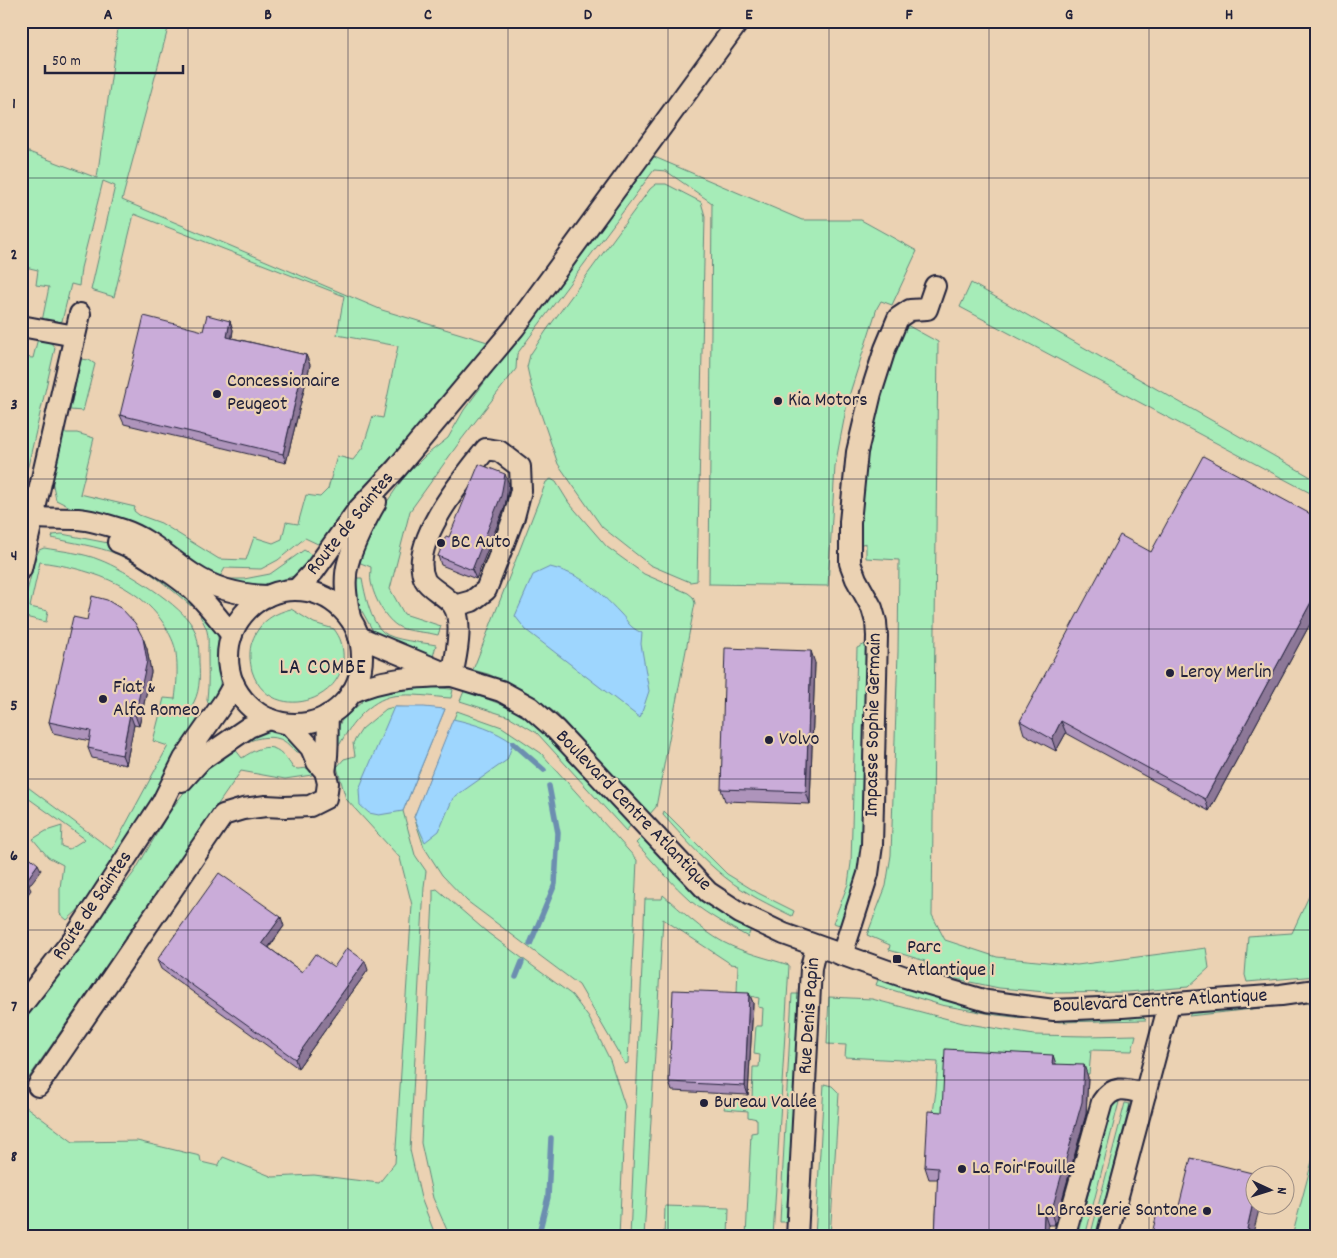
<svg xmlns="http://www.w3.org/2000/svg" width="1337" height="1258" viewBox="0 0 1337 1258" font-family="Dekko,sans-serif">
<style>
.green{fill:#a6ecb8;stroke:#64877a}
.water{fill:#9ed6fe;stroke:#6c8eb0}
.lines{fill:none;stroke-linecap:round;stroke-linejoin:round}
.stream{stroke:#6c8eb0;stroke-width:5.5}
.minor-casing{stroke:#22223b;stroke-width:24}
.minor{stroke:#ebd2b3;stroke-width:20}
.wall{fill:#ae94bb;stroke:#22223b}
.shaded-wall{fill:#8d7898;stroke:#22223b}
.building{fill:#caacd9;stroke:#22223b}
.grid{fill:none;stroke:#22223b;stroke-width:1;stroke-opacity:0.55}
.poi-dot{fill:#22223b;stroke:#ebd2b3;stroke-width:2}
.labels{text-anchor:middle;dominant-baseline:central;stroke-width:4.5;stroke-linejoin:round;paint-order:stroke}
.poi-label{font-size:20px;fill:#22223b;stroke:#ebd2b3;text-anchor:start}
.street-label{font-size:20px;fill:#22223b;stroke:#ebd2b3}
.neighbourhood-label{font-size:21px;letter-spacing:1px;fill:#22223b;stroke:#ebd2b3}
.neatline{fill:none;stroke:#22223b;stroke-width:2}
.grid-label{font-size:16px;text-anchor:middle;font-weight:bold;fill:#22223b}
</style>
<rect width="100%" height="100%" fill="#ebd2b3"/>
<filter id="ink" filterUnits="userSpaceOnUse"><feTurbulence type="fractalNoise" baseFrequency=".02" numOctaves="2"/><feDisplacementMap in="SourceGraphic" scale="10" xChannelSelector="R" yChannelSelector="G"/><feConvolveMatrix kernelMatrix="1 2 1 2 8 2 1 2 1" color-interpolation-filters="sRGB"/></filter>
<g filter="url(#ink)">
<g class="green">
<path d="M119,21h51l-48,179 260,110 109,33 -41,53 -72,75 -56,75 -17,-8 -27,22 -17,9 -36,-1 -7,12 -162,-80 -4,-20 8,-42 4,-5h13l17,5 -14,56 55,13 -1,4 5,4 22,8 58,36 27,1 8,-23 19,6 9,-4 4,-17 12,2 8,-29 14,2 8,-8 9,-33 16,4 10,-13 10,-31 10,2 15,-72 -61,-11 7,-39 -210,-82 -20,83 -23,-7 24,-104 -12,-5 -22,87 -2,18 -8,-2 -9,37 -15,6 -6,-1 8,-39 -13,-2 2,-15 -17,-4v-117l76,29z"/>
<path d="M652,156l150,64h59l56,31 -25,54 -11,-4 -4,7 -29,91 -13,67 -7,120 -119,-2 3,-381 -46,-32 -12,-1 -137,184 -1,15 -55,71 -51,71 -20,78 14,25 37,12 -3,9c-11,-3 -23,-3 -34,-6 -17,-5 -30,-31 -33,-47 -1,-4 0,-10 0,-15l-13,-5 18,-44 28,-41 21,-21 23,-18 16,-28z"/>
<path d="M656,184h10l35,18 4,14 -8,365 -7,1 -40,-17 -48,-38 -44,-63 -27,-79 -4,-18 3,-12 16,-24 104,-142z"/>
<path d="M971,283l345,197v16l-356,-189z"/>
<path d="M905,324l33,18 -6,573 13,25 52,17 80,8 129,-17 3,20 -21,19 -60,5 -70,1 -59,-5 -77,-16 3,-11 -36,-11 1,-5 -23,-10 19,-49 5,-31 7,-203 1,-92 -33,-2v-15l-8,2 5,-75 16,-76z"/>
<path d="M38,338l13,5 4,5 -27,118 -7,17v-126l12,1z"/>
<path d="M81,359l8,1 6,4 -12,47 -13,-1z"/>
<path d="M551,479l5,3 13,21 38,44 37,27 44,19 5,4 2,6 -39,204 -7,8 -92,-101 -32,-23 -37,-17 -15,-4 73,-188z"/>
<path d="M62,534l46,9 88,58 -5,5c-22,-19 -47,-40 -74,-52 -20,-8 -44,-11 -65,-16l1,-3z"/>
<path d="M44,548c17,3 40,5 56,12 24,9 84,46 94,69 5,11 5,23 5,34 1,15 1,31 -8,44l14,9 -86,140 -42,55 -10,9 -7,-6v-26l3,-23 -15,-8 -15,-18 13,-8 16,-5 -1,20 8,3 16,-10 -64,-46v-11l91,68 56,-104 -15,-5 11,-43 11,1c2,-15 3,-31 1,-46 -1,-10 -7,-20 -12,-29 -27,-41 -78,-56 -124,-62l-10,45 18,4 -2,11 -25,-6 14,-57 4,-9z"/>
<path d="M304,550l13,8 -20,17 -41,13 -31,-6 5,-3h14l26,-5z"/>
<path d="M354,578h8c3,16 8,43 21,54 11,9 39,10 53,13l-3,12 -49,-15 -11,-11 -15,-27z"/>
<path d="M291,609l23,14 20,6c3,4 6,9 7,13 17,58 -71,86 -89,29 -2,-9 -3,-17 -1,-26 6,-21 20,-31 40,-36z"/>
<path d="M205,610c4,4 8,8 10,13 4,7 7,61 4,70 -1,4 -3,8 -5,11l-6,-1 -1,-4c2,-16 1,-29 1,-44 0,-19 2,-22 -8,-39z"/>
<path d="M868,643l-5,218 -11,37 -12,27 -7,-2 15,-39 3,-21 6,-215z"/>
<path d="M418,686l33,3 2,1 -2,8c-19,-1 -39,-5 -58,-2 -23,4 -43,29 -53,48l-4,1 1,-16 5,-9 33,-30z"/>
<path d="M464,691c23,8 46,15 67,29 40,26 69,69 100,105l-5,6 -89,-98 -27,-16 -50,-16z"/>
<path d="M394,707l51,2 -42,102 12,44 11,16 -2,16 -14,263 11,48 15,39h-415v-134l52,39 64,-1 63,15 1,6 17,4 5,-9 50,20 41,-2 65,8 16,-20 17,-258 -12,-47 -54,-59 -9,-32 7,-8 11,-3 -2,-13 9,-14 24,-20z"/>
<path d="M457,711l45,16 39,26 96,107 -9,203 -3,1 -46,-79 -112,-84 -25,-26 -18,-28 -10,-30z"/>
<path d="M267,729l25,8 13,15c-11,3 -13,-6 -21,-11 -9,-6 -27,-4 -36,1l-6,-7z"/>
<path d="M231,744l11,14c24,-16 36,-15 51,10l5,1 10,-1 4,7 -27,4 -44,-8 -220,318v-67l114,-151 35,-60 34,-45z"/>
<path d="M664,811l63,63 31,19 36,18 -2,5c-22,-11 -46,-22 -66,-38 -23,-18 -43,-41 -63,-63z"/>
<path d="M642,837l58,60 51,32 -3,8c-19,-11 -39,-21 -56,-35 -20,-18 -38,-39 -56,-59z"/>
<path d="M1316,881v95l-69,6 -2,-7 3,-39 44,-3z"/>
<path d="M437,889l51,44 84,62 17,23 21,42 15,46 -6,131h-169l-17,-39 -12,-55 12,-244v-9z"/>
<path d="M663,895c19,16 38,35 60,47 21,11 44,16 66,23l-16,272h-27l5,-104 6,-1v-13l-9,-2v-6l-24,-2 2,-9 26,1 1,-34h6l1,-12 -6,-1 2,-28h6l1,-18 -5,-1 1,-9 -22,-5 1,-28 -7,-1 -68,-45 -19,318h-14l15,-338h17z"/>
<path d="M879,977l259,35 8,8 -86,2 -63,-7 -56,-10 -65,-20z"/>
<path d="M1316,993v9l-127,14 6,-9z"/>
<path d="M792,994h9l-15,228h-6z"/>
<path d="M829,997l43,2 91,24 71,12 53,1 49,-1 -4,16 -41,-1 -2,24 -29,-2 -117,47 -11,1 4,-29 2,-29 -93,-5 1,-12 -19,-1z"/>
<path d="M824,1084l8,2 7,7 -9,144h-15z"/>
<path d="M1112,1102h7l-34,135h-8z"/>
<path d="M1125,1103l5,1 -34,133h-6z"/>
<path d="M1316,1146v71l-7,20h-17z"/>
<path d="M665,1206l64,2 -1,29h-64z"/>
</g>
<g class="water">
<path d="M550,567c33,8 47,22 70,46 10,10 7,13 22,20l-1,11 8,47 -9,27 -114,-88 -11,-14 18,-41z"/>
<path d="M394,707h30l21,2 -42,102 -24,4 -10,-2 -9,-8 -1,-16z"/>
<path d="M453,719c22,5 42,11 60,24l-6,17 -54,38 -14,33 -14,11 -11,-25z"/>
</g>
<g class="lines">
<g class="stream">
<path d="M513,743l31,27"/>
<path d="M530,944l25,-60 3,-51 -9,-47"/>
<path d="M516,977l6,-15"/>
<path d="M538,1237l10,-40 3,-59"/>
</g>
<g class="minor-casing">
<g id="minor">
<path d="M21,326l54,10"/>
<path d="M21,516c20,4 38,2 57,3 13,1 33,7 45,11 27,9 48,30 71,45 21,14 47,20 73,21"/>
<path d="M118,542c18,6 67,39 81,54 12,12 22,26 33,39"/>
<path d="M21,569l59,-255"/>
<path d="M297,589l17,-18 43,-60 40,-43 118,-141 224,-306"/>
<circle cx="295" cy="657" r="67"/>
<path d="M350,618c-3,-17 -7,-37 -2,-55 4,-16 19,-46 28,-61"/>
<path d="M359,637l93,39 49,15 29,16 26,23 152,162 32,21 44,21 121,43 82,24 67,9 68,-3 159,-12 35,-5"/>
<path d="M452,676c4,-18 12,-55 1,-71 -6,-9 -24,-17 -28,-25 -18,-36 40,-104 61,-131l13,2 21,16 1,23 -7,27 -28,73 -14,11 -18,5"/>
<path d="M351,693c30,-15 64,-16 97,-17"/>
<path d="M325,771c4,-17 2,-37 3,-56"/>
<path d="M182,781l19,-21 48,-33 20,-8"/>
<path d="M842,955l26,-81 4,-29 5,-209 -1,-14 -4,-14 -16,-29 -6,-16v-41l7,-70 14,-59 14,-44 13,-31 12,-8 17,-1 8,-23"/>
<path d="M21,1006l53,-68 88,-135 22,-44 41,-59 9,-16"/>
<path d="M38,1086l185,-271 20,-6 23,-3 19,1 25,-1 16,-8 2,-15 -3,-12 -8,-9 -6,-14 -22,-24"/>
<path d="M797,1237l14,-269 5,-22"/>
<path d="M1064,1237l38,-135c12,-18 24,-13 43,-8"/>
<path d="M1107,1237l62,-233"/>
</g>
</g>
<use href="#minor" class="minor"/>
</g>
<g class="wall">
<path d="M230,321l3,9 -1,8 74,17 4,10 -24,98 -162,-39 -4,-9 83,-84z"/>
<path d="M509,484l-4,22 -29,73 -35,-14 -3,-9 11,-19z"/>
<path d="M1316,517v96l-107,198 -143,-78 -10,18 -32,-17 -4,-13 131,-169z"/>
<path d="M87,620l56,18 4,11 4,23 -12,54 -5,-1 -8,40 -34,-7 -4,-10 2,-7 -37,-8 -4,-11z"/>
<path d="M815,663l-5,141 -85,-3 -4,-12z"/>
<path d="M284,926l-15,22 33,24 32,-5 34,3 -70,98 -137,-99 -4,-9z"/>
<path d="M749,993l4,10 -5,92 -76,-4 -3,-9z"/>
<path d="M1056,1064l32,13 -2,37 -31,111h-7v12h-113l3,-58h-9l-4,-12 17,-55z"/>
</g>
<g class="shaded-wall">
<path d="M230,321l3,9 -3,16 -3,-9z"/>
<path d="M306,355l4,10 -24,98 -3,-9z"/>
<path d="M505,474l4,10 -4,22 -29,73 -4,-9z"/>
<path d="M1316,593v20l-107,198 -4,-12z"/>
<path d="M143,638l4,11 4,23 -12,54 -4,-11z"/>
<path d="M811,651l4,12 -5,141 -4,-12z"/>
<path d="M130,714l4,11 -8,40 -4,-10z"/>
<path d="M1061,721l5,12 -10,18 -4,-12z"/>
<path d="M38,864l3,6 -12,16 2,4 -10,14v-9l5,-14z"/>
<path d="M281,917l3,9 -19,26 -3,-9z"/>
<path d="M365,961l3,9 -70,98 -3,-9z"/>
<path d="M749,993l4,10 -5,92 -3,-9z"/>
<path d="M1053,1055l4,12 -5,-3z"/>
<path d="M1084,1065l4,12 -2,37 -31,111 -4,-12z"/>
<path d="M1254,1198v8h6l-8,31 -5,-8z"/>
<path d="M1044,1213l4,12v12h-5z"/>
</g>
<g class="building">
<path d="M207,315l23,6 -3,16 79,18 -23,99 -163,-39 24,-99 59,15z"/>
<path d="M1203,456l113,61v76l-111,206 -144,-78 -9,18 -32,-18 100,-186 31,17z"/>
<path d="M479,464l26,10 -4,22 -29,74 -34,-14 8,-20 3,1z"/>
<path d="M92,596l15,4 15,9 13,14 8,15 4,23 -12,54 -5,-1 -8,41 -34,-7 3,-17 -42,-9 24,-105 14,3z"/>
<path d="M725,648l86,3 -5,141 -85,-3z"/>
<path d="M21,850l17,14 -12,17 3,3 -8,11z"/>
<path d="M219,873l62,44 -19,26 40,29 13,-18 19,13 13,-19 18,13 -70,98 -138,-99z"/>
<path d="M673,990l76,3 -4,93 -76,-4z"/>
<path d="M945,1049l108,6 -1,9 32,1 -2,37 -31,111h-7l-1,24h-108l3,-69 -13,-1 3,-56 14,1z"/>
<path d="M1191,1158l69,17 -6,1v22l-7,31 14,4 -1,4h-109l8,-31 19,4z"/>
</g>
</g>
<path class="grid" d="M188,21v1216M348,21v1216M508,21v1216M668,21v1216M829,21v1216M989,21v1216M1149,21v1216M21,178h1295M21,328h1295M21,479h1295M21,629h1295M21,779h1295M21,930h1295M21,1080h1295"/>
<g class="poi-dot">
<circle cx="217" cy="394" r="5"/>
<circle cx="778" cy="401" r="5"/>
<circle cx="441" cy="543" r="5"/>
<circle cx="1170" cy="673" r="5"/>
<circle cx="103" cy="699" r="5"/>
<circle cx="769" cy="740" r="5"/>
<rect x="892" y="954" width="10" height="10" rx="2.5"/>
<circle cx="704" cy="1103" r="5"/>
<circle cx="962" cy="1169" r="5"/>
<circle cx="1207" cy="1211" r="5"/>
</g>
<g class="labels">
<g class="poi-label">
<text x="227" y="382">Concessionaire<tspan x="227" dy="23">Peugeot</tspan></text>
<text x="788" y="401">Kia Motors</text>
<text x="451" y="543">BC Auto</text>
<text x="1180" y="673">Leroy Merlin</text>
<text x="113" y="688">Fiat &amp;<tspan x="113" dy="23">Alfa Romeo</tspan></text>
<text x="779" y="740">Volvo</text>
<text x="907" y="948">Parc<tspan x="907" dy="23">Atlantique 1</tspan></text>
<text x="714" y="1103">Bureau Vallée</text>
<text x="972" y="1169">La Foir'Fouille</text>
<text x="1197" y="1211" text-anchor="end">La Brasserie Santone</text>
</g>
<g class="street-label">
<text transform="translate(351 524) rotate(-51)">Route de Saintes</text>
<text transform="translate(874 725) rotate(-89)">Impasse Sophie Germain</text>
<text transform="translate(633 811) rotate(46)">Boulevard Centre Atlantique</text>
<text transform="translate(93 906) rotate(-56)">Route de Saintes</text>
<text transform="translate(1160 1002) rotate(-3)">Boulevard Centre Atlantique</text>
<text transform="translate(810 1016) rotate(-86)">Rue Denis Papin</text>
</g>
<g class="neighbourhood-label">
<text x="323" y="669">LA COMBE</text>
</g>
</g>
<rect width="1337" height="1258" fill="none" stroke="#ebd2b3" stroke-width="55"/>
<g transform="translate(1270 1190) rotate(94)"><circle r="24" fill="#ebd2b3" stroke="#9b8c83"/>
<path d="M0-4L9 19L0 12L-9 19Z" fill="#22223b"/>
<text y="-8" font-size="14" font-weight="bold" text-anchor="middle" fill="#22223b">N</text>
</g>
<path d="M45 65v8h138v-8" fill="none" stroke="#22223b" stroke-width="2.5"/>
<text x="52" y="65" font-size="15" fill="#22223b" stroke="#ebd2b3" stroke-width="4" paint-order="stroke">50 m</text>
<rect x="28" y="28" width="1282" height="1202" class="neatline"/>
<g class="grid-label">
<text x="108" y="19">A</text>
<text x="268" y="19">B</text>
<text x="428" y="19">C</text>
<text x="588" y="19">D</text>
<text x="749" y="19">E</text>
<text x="909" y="19">F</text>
<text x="1069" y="19">G</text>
<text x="1229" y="19">H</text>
<text x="14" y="108">1</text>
<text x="14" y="259">2</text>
<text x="14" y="409">3</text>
<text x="14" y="560">4</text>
<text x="14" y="710">5</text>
<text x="14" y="860">6</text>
<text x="14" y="1011">7</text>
<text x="14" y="1161">8</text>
</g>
</svg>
